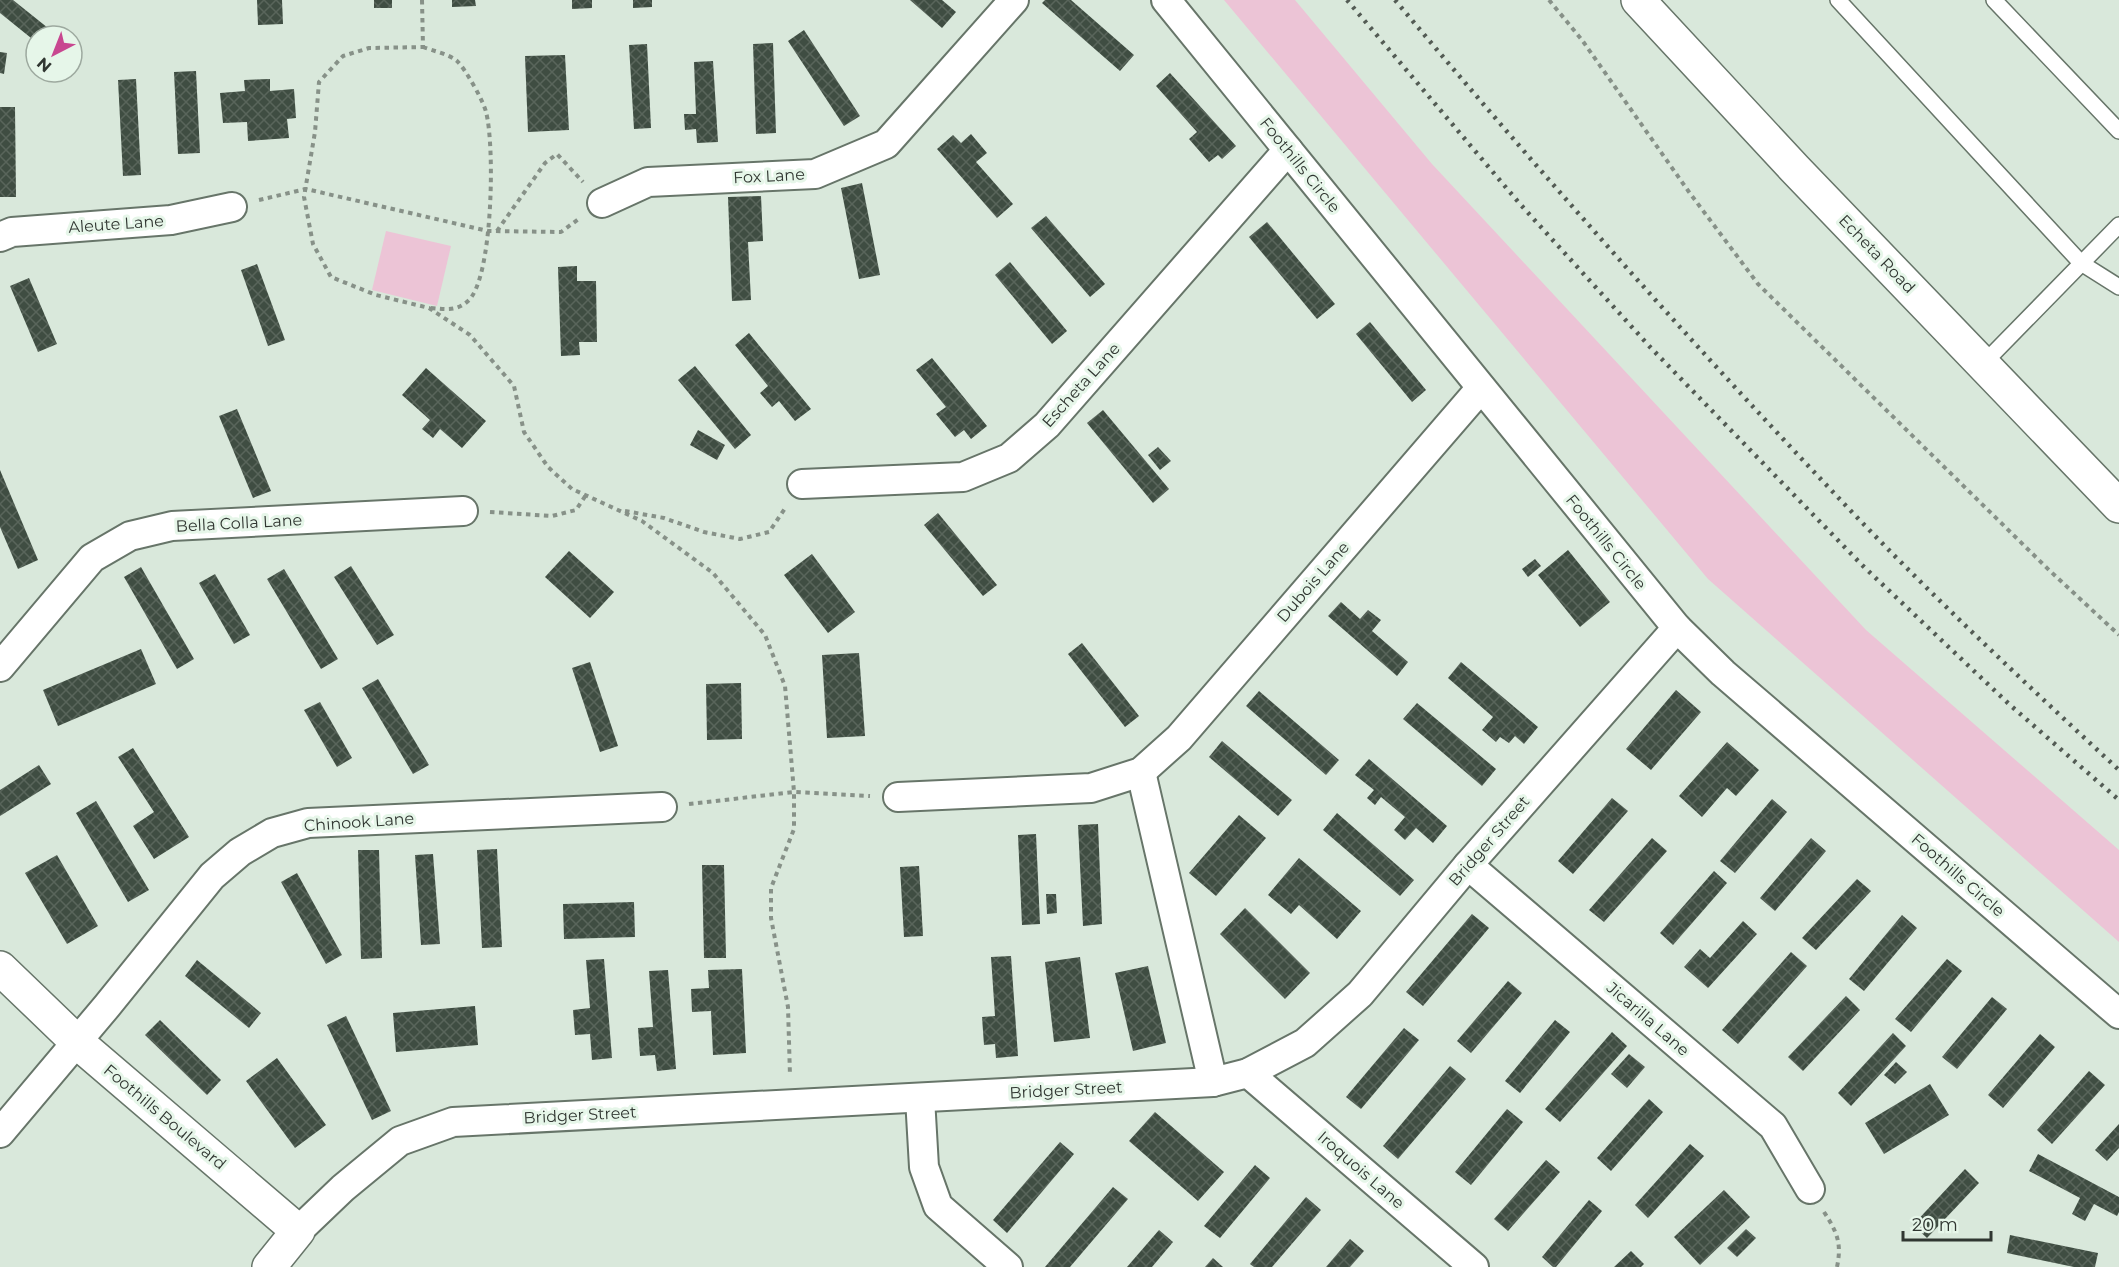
<svg xmlns="http://www.w3.org/2000/svg" width="2119" height="1267" viewBox="0 0 2119 1267" font-family="Montserrat,sans-serif">
<style>
.grass{fill:#ecc4d6}
.building{fill:url(#building-cross-hatch)}
.lines{fill:none;stroke-linecap:round;stroke-linejoin:round}
.service-casing{stroke:#677569;stroke-width:18}
.minor-casing{stroke:#677569;stroke-width:32}
.tertiary-casing{stroke:#677569;stroke-width:36}
.path{stroke:#879188;stroke-width:4;stroke-dasharray:4.5 4.5;stroke-linecap:butt}
.service{stroke:#fff;stroke-width:15}
.minor{stroke:#fff;stroke-width:28}
.tertiary{stroke:#fff;stroke-width:33}
.rail{stroke:#535b54;stroke-width:4.5;stroke-dasharray:3 6;stroke-linecap:butt}
.labels{text-anchor:middle;dominant-baseline:central;stroke-width:6;stroke-linejoin:round;paint-order:stroke}
.street-label{font-size:16px;fill:#303631;stroke:#e6f6e9}
</style>
<defs>
<pattern id="building-cross-hatch" width="8" height="8" patternUnits="userSpaceOnUse" patternTransform="scale(1.5)"><rect width="8" height="8" fill="#3f4d42"/><path d="M0 0l8 8M0 8l8-8" fill="none" stroke="#59655b"/></pattern>
</defs>
<rect width="100%" height="100%" fill="#d9e8db"/>
<g class="grass">
<path d="M1224,0h71l137,164 434,466 253,220v92l-411,-363z"/>
<path d="M386,231l65,15 -14,60 -65,-16z"/>
</g>
<g class="building">
<path d="M0,0h13l45,36h-22v6l-36,-29z"/>
<path d="M257,0h25l1,24 -25,1z"/>
<rect x="374" y="0" width="18" height="8"/>
<path d="M452,0h23l1,6 -24,1z"/>
<path d="M572,0h20v8l-20,1z"/>
<path d="M633,0h19v7l-19,1z"/>
<path d="M910,0h32l14,12 -14,16z"/>
<path d="M1045,0h26l63,55 -14,16 -78,-68z"/>
<path d="M804,30l56,86 -16,10 -56,-85z"/>
<path d="M773,43l3,90 -20,1 -3,-90z"/>
<path d="M647,44l4,84 -17,1 -5,-84z"/>
<path d="M0,52l7,1 -3,21 -4,-1z"/>
<path d="M565,55l4,75 -41,2 -3,-76z"/>
<path d="M713,61l5,81 -21,1 -1,-14 -11,1 -1,-16h12l-2,-52z"/>
<path d="M196,71l4,82 -22,1 -4,-82z"/>
<path d="M1170,73l66,73 -14,13 -4,-4 -9,7 -20,-23 8,-7 -41,-46z"/>
<path d="M136,79l5,96 -18,1 -5,-96z"/>
<path d="M270,79v12l24,-2 2,29 -9,1 2,19 -41,3 -1,-19 -24,1 -3,-30 25,-2 -1,-11z"/>
<path d="M0,107h15l1,90h-16z"/>
<path d="M971,134l16,19 -11,9 37,42 -16,14 -60,-69 16,-14 8,8z"/>
<path d="M862,183l18,92 -21,4 -18,-91z"/>
<path d="M761,196l2,45 -15,1 3,58 -19,1 -4,-104z"/>
<path d="M1046,216l59,68 -15,13 -59,-69z"/>
<path d="M1267,222l68,82 -18,15 -68,-82z"/>
<path d="M1010,262l57,69 -15,13 -57,-69z"/>
<path d="M257,264l28,76 -17,6 -27,-76z"/>
<path d="M577,266v15h19l1,61h-18l1,13 -19,1 -3,-89z"/>
<path d="M29,278l28,66 -19,8 -28,-66z"/>
<path d="M1370,322l56,68 -14,12 -56,-68z"/>
<path d="M749,333l62,76 -16,12 -16,-20 -7,6 -12,-14 8,-7 -33,-41z"/>
<path d="M932,358l55,68 -16,13 -7,-9 -9,7 -19,-23 10,-7 -30,-37z"/>
<path d="M695,366l56,69 -16,14 -57,-69z"/>
<path d="M426,368l60,53 -24,27 -22,-19 -7,9 -11,-9 8,-9 -28,-25z"/>
<path d="M237,409l34,82 -18,7 -34,-82z"/>
<path d="M1103,410l66,79 -16,14 -66,-80z"/>
<path d="M698,430l27,15 -8,15 -27,-15z"/>
<path d="M1158,447l13,14 -11,9 -12,-15z"/>
<path d="M0,470l38,90 -20,9 -18,-42z"/>
<path d="M938,513l59,72 -14,11 -59,-71z"/>
<path d="M1568,550l42,52 -30,25 -42,-52z"/>
<path d="M569,551l45,41 -24,26 -45,-41z"/>
<path d="M812,554l43,58 -27,21 -44,-58z"/>
<path d="M1535,559l6,7 -13,11 -6,-8z"/>
<path d="M351,566l43,69 -17,10 -43,-68z"/>
<path d="M141,567l53,92 -17,10 -53,-92z"/>
<path d="M284,569l54,90 -17,10 -54,-90z"/>
<path d="M215,574l35,61 -16,9 -35,-61z"/>
<path d="M1341,602l19,17 8,-9 13,10 -9,11 36,31 -11,14 -69,-60z"/>
<path d="M1082,643l57,73 -14,11 -57,-73z"/>
<path d="M141,649l15,35 -98,42 -15,-36z"/>
<path d="M859,653l6,83 -38,2 -5,-83z"/>
<path d="M590,662l28,84 -18,6 -28,-84z"/>
<path d="M1461,662l77,65 -14,17 -9,-8 -6,7 -9,-6 -4,5 -14,-12 11,-13 -45,-39z"/>
<path d="M378,679l51,86 -16,9 -51,-86z"/>
<path d="M741,683l1,56 -35,1 -1,-56z"/>
<path d="M1676,690l25,22 -50,58 -25,-21z"/>
<path d="M1259,691l80,69 -13,15 -80,-69z"/>
<path d="M320,702l32,56 -15,9 -33,-57z"/>
<path d="M1417,703l79,66 -14,17 -79,-67z"/>
<path d="M1222,741l70,59 -14,16 -69,-59z"/>
<path d="M1727,742l32,28 -23,26 -9,-8 -25,29 -23,-21z"/>
<path d="M133,748l56,89 -35,22 -21,-33 21,-14 -36,-55z"/>
<path d="M1369,759l78,67 -14,17 -17,-15 -11,12 -11,-10 11,-13 -24,-20 -6,8 -8,-7 7,-8 -19,-15z"/>
<path d="M39,765l12,19 -51,32v-26z"/>
<path d="M1612,798l16,13 -55,63 -15,-13z"/>
<path d="M1772,799l15,13 -52,61 -15,-12z"/>
<path d="M96,801l53,89 -21,12 -52,-89z"/>
<path d="M1337,813l77,67 -14,16 -77,-66z"/>
<path d="M1239,815l27,23 -50,58 -27,-23z"/>
<path d="M1098,824l4,100 -19,2 -5,-101z"/>
<path d="M1036,834l4,90 -18,1 -4,-90z"/>
<path d="M1652,838l15,13 -63,71 -15,-12z"/>
<path d="M1811,838l15,13 -51,60 -15,-13z"/>
<path d="M497,849l5,98 -20,1 -5,-98z"/>
<path d="M358,850h21l3,108 -21,1z"/>
<path d="M433,854l7,90 -19,1 -6,-90z"/>
<path d="M57,855l41,71 -31,18 -42,-71z"/>
<path d="M1299,858l62,53 -24,28 -38,-34 -8,9 -23,-19z"/>
<path d="M702,865h22l2,93h-22z"/>
<path d="M919,866l4,70 -19,1 -4,-70z"/>
<path d="M1714,871l13,12 -54,62 -13,-12z"/>
<path d="M297,873l45,82 -16,9 -45,-82z"/>
<path d="M1857,879l14,12 -55,59 -14,-12z"/>
<path d="M1046,894h10l1,19 -10,1z"/>
<path d="M634,902l1,35 -71,2 -1,-35z"/>
<path d="M1245,908l65,65 -25,26 -65,-65z"/>
<path d="M1472,914l17,14 -66,78 -17,-14z"/>
<path d="M1902,915l15,13 -53,63 -15,-12z"/>
<path d="M1743,921l14,13 -49,54 -24,-21 16,-18 10,9z"/>
<path d="M1791,952l16,14 -69,78 -16,-14z"/>
<path d="M1011,956l7,100 -22,2 -1,-14 -11,1 -2,-28 13,-1 -4,-59z"/>
<path d="M1080,957l10,81 -36,4 -9,-80z"/>
<path d="M604,959l8,99 -20,2 -2,-26 -15,1 -2,-25 17,-2 -4,-48z"/>
<path d="M1947,959l15,12 -51,61 -16,-13z"/>
<path d="M197,960l64,53 -12,15 -64,-52z"/>
<path d="M1148,966l18,77 -33,8 -18,-78z"/>
<path d="M742,969l4,84 -33,2 -2,-44 -19,1 -1,-23 18,-1 -1,-18z"/>
<path d="M668,970l8,99 -19,2 -2,-16 -15,1 -2,-28 15,-1 -4,-56z"/>
<path d="M1508,981l14,12 -51,60 -14,-12z"/>
<path d="M1846,996l14,14 -57,61 -15,-14z"/>
<path d="M1992,997l15,12 -50,60 -15,-12z"/>
<path d="M475,1006l3,39 -82,7 -3,-39z"/>
<path d="M346,1016l45,95 -19,9 -45,-95z"/>
<path d="M160,1020l61,60 -14,15 -62,-60z"/>
<path d="M1555,1020l15,12 -50,61 -15,-12z"/>
<path d="M1404,1028l15,12 -58,69 -15,-12z"/>
<path d="M1612,1032l15,14 -67,76 -15,-13z"/>
<path d="M1893,1033l13,13 -55,60 -13,-13z"/>
<path d="M2040,1034l15,13 -52,61 -15,-13z"/>
<path d="M1629,1054l16,13 -18,21 -16,-14z"/>
<path d="M277,1058l49,67 -31,23 -49,-67z"/>
<path d="M1896,1062l11,10 -12,12 -11,-9z"/>
<path d="M1450,1066l16,13 -68,80 -15,-13z"/>
<path d="M2089,1071l16,14 -53,59 -15,-14z"/>
<path d="M1930,1084l19,31 -65,39 -19,-31z"/>
<path d="M1649,1099l14,13 -52,59 -14,-13z"/>
<path d="M1507,1109l16,13 -52,63 -16,-13z"/>
<path d="M1155,1112l69,60 -26,29 -69,-60z"/>
<path d="M2119,1124v24l-12,13 -12,-11z"/>
<path d="M1060,1142l14,12 -67,79 -14,-13z"/>
<path d="M1690,1144l14,12 -56,62 -13,-13z"/>
<path d="M2038,1154l81,43v15l-2,4 -23,-12 -9,17 -13,-7 8,-16 -51,-27z"/>
<path d="M1546,1160l14,12 -52,59 -14,-12z"/>
<path d="M1255,1165l15,13 -50,60 -16,-12z"/>
<path d="M1965,1169l14,14 -52,55 -14,-13z"/>
<path d="M1113,1187l15,12 -58,68h-25z"/>
<path d="M1724,1190l26,27 -50,48 -26,-28z"/>
<path d="M1306,1197l15,13 -49,57h-18l-4,-3z"/>
<path d="M1589,1200l13,11 -46,56h-3l-11,-10z"/>
<path d="M1746,1229l10,9 -19,19 -10,-9z"/>
<path d="M1159,1230l14,12 -21,25h-25z"/>
<path d="M2010,1235l88,18 -3,14h-21l-67,-14z"/>
<path d="M1350,1239l14,12 -14,16h-24z"/>
<path d="M1631,1251l13,13 -3,3h-27z"/>
<path d="M1213,1258l10,9h-18z"/>
</g>
<g class="lines">
<g class="service-casing">
<g id="service">
<path d="M1838,0l243,263 38,24"/>
<path d="M1994,0l125,131"/>
<path d="M1983,364l136,-139"/>
</g>
</g>
<g class="minor-casing">
<g id="minor">
<path d="M1166,0l511,628 46,45 396,341"/>
<path d="M602,203l46,-21 167,-8 71,-30 128,-144"/>
<path d="M0,237l12,-5 159,-12 61,-13"/>
<path d="M802,484l161,-7 46,-19 38,-33 241,-275"/>
<path d="M0,667l92,-109 38,-22 42,-10 291,-15"/>
<path d="M1141,772l72,310"/>
<path d="M898,797l193,-9 50,-16 38,-34 302,-350"/>
<path d="M1468,865l305,261 37,63"/>
<path d="M1248,1073l226,194"/>
<path d="M920,1098l4,69 14,39 70,61"/>
<path d="M0,1133l107,-127 105,-130 28,-24 32,-19 36,-10 354,-16"/>
<path d="M298,1231l45,-43 57,-47 53,-19 760,-40 35,-9 57,-30 55,-49 108,-129 209,-237"/>
</g>
</g>
<g class="tertiary-casing">
<g id="tertiary">
<path d="M1638,0l157,169 324,337"/>
<path d="M0,968l77,74 221,189 -29,36"/>
</g>
</g>
<g class="path">
<path d="M422,0l1,47 -54,1 -26,8 -24,26 -4,50 -11,65 9,47 18,33 45,18 53,13 41,27 44,51 10,46 24,35 24,22 70,32 71,52 52,62 20,51 9,106v37l-23,59v30l17,89 2,69"/>
<path d="M1549,0l33,40 107,152 69,92 291,286 70,65"/>
<path d="M423,47c10,4 26,7 34,14 8,7 27,41 29,51 9,33 7,167 -18,189 -12,11 -23,8 -38,7"/>
<path d="M259,200l47,-11 182,42 73,1 19,-14"/>
<path d="M497,231l48,-68 12,-9 26,28"/>
<path d="M625,511l39,7 40,14 36,7 29,-7 17,-25"/>
<path d="M490,512l62,4 24,-6 10,-15"/>
<path d="M689,804l105,-12 76,4"/>
<path d="M1824,1212c13,20 18,31 13,55"/>
</g>
<use href="#service" class="service"/>
<use href="#minor" class="minor"/>
<use href="#tertiary" class="tertiary"/>
<g class="rail">
<path d="M1347,0l173,204 131,144 212,218 147,139 109,95"/>
<path d="M1395,0c141,168 287,333 438,492 91,97 189,188 286,278"/>
</g>
</g>
<g class="labels">
<g class="street-label">
<text transform="translate(1300 165) rotate(51)">Foothills Circle</text>
<text transform="translate(769 176) rotate(-3)">Fox Lane</text>
<text transform="translate(116 224) rotate(-4)">Aleute Lane</text>
<text transform="translate(1877 254) rotate(46)">Echeta Road</text>
<text transform="translate(1081 385) rotate(-48)">Escheta Lane</text>
<text transform="translate(239 523) rotate(-3)">Bella Colla Lane</text>
<text transform="translate(1606 542) rotate(51)">Foothills Circle</text>
<text transform="translate(1313 582) rotate(-49)">Dubois Lane</text>
<text transform="translate(359 822) rotate(-4)">Chinook Lane</text>
<text transform="translate(1489 841) rotate(-49)">Bridger Street</text>
<text transform="translate(1958 875) rotate(41)">Foothills Circle</text>
<text transform="translate(1648 1019) rotate(41)">Jicarilla Lane</text>
<text transform="translate(1066 1090) rotate(-3)">Bridger Street</text>
<text transform="translate(580 1115) rotate(-3)">Bridger Street</text>
<text transform="translate(165 1117) rotate(40)">Foothills Boulevard</text>
<text transform="translate(1361 1170) rotate(41)">Iroquois Lane</text>
</g>
</g>
<g transform="translate(54 54) rotate(222)"><circle r="28" fill="#e6f6e9" stroke="#9da99f" stroke-width="1.5"/>
<path d="M0-4.5L10 22L0 15L-10 22Z" fill="#c84790"/>
<text y="-9" font-size="16" font-weight="bold" text-anchor="middle" fill="#303631">N</text>
</g>
<path d="M1903 1231v9h88v-9" fill="none" stroke="#303631" stroke-width="3"/>
<text x="1912" y="1231" font-size="18" fill="#303631" stroke="#e6f6e9" stroke-width="4.5" paint-order="stroke">20 m</text>
</svg>
